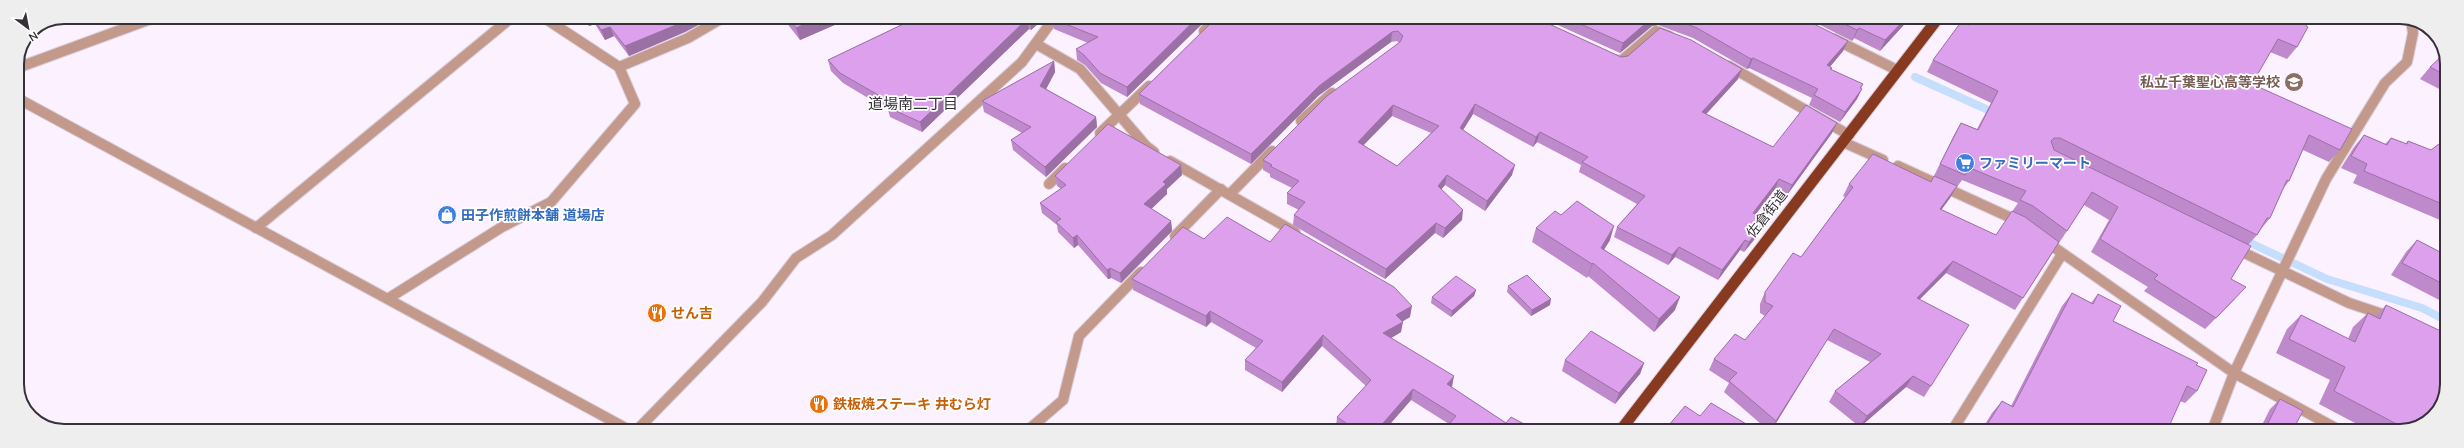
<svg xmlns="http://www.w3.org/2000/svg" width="2464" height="448" viewBox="0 0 2464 448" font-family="'Nunito Sans','Noto Sans JP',sans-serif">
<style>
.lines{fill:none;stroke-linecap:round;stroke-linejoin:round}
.stream{stroke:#c5defb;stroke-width:8}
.minor-casing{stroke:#d9cedb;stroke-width:12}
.tertiary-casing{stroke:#d9cedb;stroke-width:12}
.trunk-casing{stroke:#d9cedb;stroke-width:13}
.minor{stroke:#c3998b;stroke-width:10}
.tertiary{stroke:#c3998b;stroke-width:10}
.trunk{stroke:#883a20;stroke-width:11}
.wall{fill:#be8acb;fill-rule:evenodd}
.shaded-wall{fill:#9b70a5}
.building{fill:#dda0ec;stroke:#9b70a5;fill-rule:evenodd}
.labels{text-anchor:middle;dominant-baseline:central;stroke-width:3.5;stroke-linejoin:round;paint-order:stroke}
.education-label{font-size:14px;font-weight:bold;fill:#785e54;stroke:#fff;text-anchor:end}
.shop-label{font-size:14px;font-weight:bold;fill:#366cbe;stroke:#fff;text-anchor:start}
.street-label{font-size:14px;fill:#373039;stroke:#fff}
.food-label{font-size:14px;font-weight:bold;fill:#c56008;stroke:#fff;text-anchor:start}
.neighbourhood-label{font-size:15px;fill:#373039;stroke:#fff}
.rim{fill:none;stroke:#373039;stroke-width:2}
</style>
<rect width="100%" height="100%" fill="#fcf1ff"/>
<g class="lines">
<g class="stream">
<path d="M1915,77l82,37"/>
<path d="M2240,238l87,41 95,29 25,13"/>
</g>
<g class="minor-casing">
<g id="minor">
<path d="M1200,17l12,6 -8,8"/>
<path d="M1834,39l63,31"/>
<path d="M1036,44l44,25 66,77 8,6"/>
<path d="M1617,60l4,1 35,-30 13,5"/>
<path d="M1729,66l120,69"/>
<path d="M619,67l69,-29 36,-21"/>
<path d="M1301,121l31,-28"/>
<path d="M1100,133l49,-47"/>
<path d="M1843,142l40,18"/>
<path d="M1170,161l125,71"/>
<path d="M1898,166l122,56"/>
<path d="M1049,184l16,-16"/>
<path d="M1230,194l42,-43"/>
<path d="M256,228l256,-211"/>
<path d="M1175,236l46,-47"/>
<path d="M2045,241l189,132 107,58"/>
<path d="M2234,248l115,55 42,14"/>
<path d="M389,298l113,-71 49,-25 84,-98 -16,-37 -76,-50"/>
<path d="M636,431l126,-129 34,-44 36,-23 190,-173 33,-45"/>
<path d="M1027,431l36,-31 16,-64 62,-64"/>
<path d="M1952,431l110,-177"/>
<path d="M2212,431l22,-58 92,-194 59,-96 22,-21 6,-29 -2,-13"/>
</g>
</g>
<g class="tertiary-casing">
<g id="tertiary">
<path d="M17,68l139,-51"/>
<path d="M17,98l614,333"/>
</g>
</g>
<g class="trunk-casing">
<path id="trunk" d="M1620,431l319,-414"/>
</g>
<use href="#minor" class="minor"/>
<use href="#tertiary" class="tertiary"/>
<use href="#trunk" class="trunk"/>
</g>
<g class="wall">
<path d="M582,17h131l-28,15 -56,24 -15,-20 -9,4 -10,-16 -6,2z"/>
<path d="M782,17h71l-53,23z"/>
<path d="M918,17h129l-5,7 -3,-1 -8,7 -2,-1 -107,103 -32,-15 -2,-7 -45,-27 -12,-12 -3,-11z"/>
<path d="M1215,17h319l87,40 117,22 -32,35 67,33 59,-14 -45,62 -12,-6 -19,25 11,6 -5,10 -18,22 -4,-2 -22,30 -43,-23 -7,8 -54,-28 3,-10 20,-23 -58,-32 2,-7 -44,-23 -4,5 -60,-33 -10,16 49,45 -27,36 -40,-26 -4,4 21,31 -19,18 -8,-5 -50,46 -92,-54 1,-10 5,-5 -12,-6v-11l5,-5 -22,-11v-3l-7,-4v-10l136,-117 -2,-2 -6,1 -73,54 -67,68 -111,-60 -1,-10 77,-76zM1392,116l39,17 -34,33 -34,-21z"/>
<path d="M1540,17h260l43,34 -13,16 1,3 32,14 -6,15 -17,23 -31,-17 3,-7 -63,-30 -2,1 -54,-31 -35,-13 -6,1 -32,27z"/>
<path d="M1804,17h107l-31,34 -26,-13 -2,3z"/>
<path d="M1053,19l148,6 -74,72 -26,-14 -16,-18 -8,-5 -1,-11 12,-6 -34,-14z"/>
<path d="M1969,25l337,1 -9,21 -10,12 -17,-7 -18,32 88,66 -11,12 -26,-12 -14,31 -6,8 -13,29 -9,11 -4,6 -9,10 -17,34 4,20 -30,30 -61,-38 4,-4 -57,-35 18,-32 -25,-15 -69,105 -69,-37 -26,26 11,87 -7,11 -18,-10 -46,40 -31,-25 6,-11 35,-29 -43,-22 -56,91h-2l-45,-39 5,-9 -20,-13 5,-11 31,-19 20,-24 -5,-3v-9l5,-12 36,-35 44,-60 -2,-1 6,-12 82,-2 23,-47 7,-12 16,6 14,-26 -64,-31 6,-12zM1962,180l56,23 -22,32 -55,-25 9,-12 6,-12 1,1z"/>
<path d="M2437,39l4,8 -7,-5z"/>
<path d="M2447,58v35l-27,-14 10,-12z"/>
<path d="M1054,61l1,11 -9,17 50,28 1,10 -51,50 -33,-27 -2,-10 11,-7 -38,-21 -2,-11z"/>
<path d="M2364,135l21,9 6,-6 14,6 3,-3 23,9 16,-12v85l-94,-40 4,-8 -16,-7 13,-21z"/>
<path d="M1182,175l-15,14v5l-16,15 20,12 1,10 -51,52 -10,-5 -3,1 -30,-34 -4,3 -16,-16 -1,-7 -15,-12 -2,-10 21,-14 -4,-3 -2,-10z"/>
<path d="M1561,215l49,25 -6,9 71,61 -21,22 -66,-56 -1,2 -55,-36 4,-14z"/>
<path d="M1204,239l66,3 140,75 -8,4 -1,11 -10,6 61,49h-1l55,36 31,8 -88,-7 -38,-24 -27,31h-43l-5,-4 1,-10 29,-31 -44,-40 -40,46 -37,-22v-10l11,-12 -45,-26 -5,5 -73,-37 -1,-11z"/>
<path d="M2447,239v65l-56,-29 15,-23 11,-12 23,12z"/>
<path d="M1508,286l42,19 -19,11 -24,-24z"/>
<path d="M1476,290l-2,6 -23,21 -20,-14 1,-6z"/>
<path d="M2072,293l19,10 7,-9 15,27 83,44 1,26 -12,12 -5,-2 -13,30h-186l11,-18 10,-12 9,5 51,-100z"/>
<path d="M2386,305l45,114 -31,12h-30l-51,-27 11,-24 -54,-27 11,-24 14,-14 47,24 5,-12 15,-14 7,4z"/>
<path d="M1565,360l79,3 -4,11 -25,30 -53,-33z"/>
<path d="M2280,399l16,25 14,7h-51l11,-22z"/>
<path d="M1700,416l58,15h-92l3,-6z"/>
</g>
<g class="shaded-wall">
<path d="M585,17h7l3,7 -6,2z"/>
<path d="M692,17h21l-28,15 -56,24 -4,-10z"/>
<path d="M821,17h32l-53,23 -4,-12z"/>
<path d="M1033,17h5l1,6 -8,7 -1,-10z"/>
<path d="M1041,17h6l-5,7z"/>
<path d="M1198,17h3v8l-74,72v-10z"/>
<path d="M1653,17h8l-3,8 -6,1 -32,27 3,-10z"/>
<path d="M1907,17h4l-31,34 5,-11z"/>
<path d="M1027,19l2,10 -107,103 -2,-10z"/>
<path d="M610,27l4,9 -9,4 -4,-10z"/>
<path d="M1859,28l-5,10 -2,3 5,-11z"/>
<path d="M1392,32l-1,10 -73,54 -67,68v-10l68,-68z"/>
<path d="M1848,41l-5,10 -21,25 5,-11z"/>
<path d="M1753,58l-4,10 -2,1 4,-10z"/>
<path d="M1054,61l1,11 -13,25 -2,-11z"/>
<path d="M1742,69l-4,10 -39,43 3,-10z"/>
<path d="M1862,89l-5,10 -17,23 5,-10z"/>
<path d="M1475,104l-2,10 -15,24 2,-10z"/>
<path d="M1393,105l-1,11 -35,36 1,-10z"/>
<path d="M1096,117l1,10 -51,50 -1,-10z"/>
<path d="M1837,123l-5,10 -45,62 5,-10z"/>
<path d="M1540,132l-3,10 -4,5 3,-10z"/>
<path d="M1181,165l1,10 -15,14v5l-22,21 -1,-11 19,-22z"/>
<path d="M1515,165l-3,10 -27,36 2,-10z"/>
<path d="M1447,175l-2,10 -9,11 2,-10z"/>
<path d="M1779,179l-4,10 -26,34 4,-10z"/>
<path d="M1957,186l-7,12 -17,23 7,-12z"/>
<path d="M1463,210l-1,10 -19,18 2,-10z"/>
<path d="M1767,220l-5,10 -18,22 5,-10z"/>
<path d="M1171,221l1,10 -51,52 -1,-10z"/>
<path d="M1436,223l-1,10 -50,46 1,-10z"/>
<path d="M1614,226l-4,14 -13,21 4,-13z"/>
<path d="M1077,235l1,10 -4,3 -1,-10z"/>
<path d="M1745,240l-5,10 -22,30 4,-10z"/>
<path d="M1679,247l-4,10 -7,8 4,-10z"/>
<path d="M1953,261l-7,12 -36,36 7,-11z"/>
<path d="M1593,263l-5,13 -1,2 5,-14z"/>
<path d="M1110,268l1,10 -3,1 -1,-9z"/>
<path d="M1476,290l-2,6 -23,21 1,-6z"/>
<path d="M1680,297l-5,13 -21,22 5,-13z"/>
<path d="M1551,299l-1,6 -19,11 1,-6z"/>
<path d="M1412,306l-2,11 -15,9 1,-11z"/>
<path d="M1210,311l1,11 -5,5v-11z"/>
<path d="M1403,322l-2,10 -20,12 2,-11z"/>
<path d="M1834,329l-7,11 -56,91 5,-10z"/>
<path d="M1323,335l-1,11 -40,46v-10z"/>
<path d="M1644,363l-4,11 -25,30 4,-11z"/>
<path d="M1454,376l-2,11 -7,8 2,-11z"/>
<path d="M1913,376l-7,11 -46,40 7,-11z"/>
<path d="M1413,389l-2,11 -27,31h-7v-1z"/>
</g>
<g class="building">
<path d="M593,17h99l-11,6 -56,23 -15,-19 -9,3z"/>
<path d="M788,17h33l-25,11z"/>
<path d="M918,17h115l-3,3 -3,-1 -107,103 -33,-15 5,-4 -52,-30 -12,-13z"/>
<path d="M1054,17h144l-71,70 -27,-14 -16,-18 -8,-6 22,-12 -45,-18z"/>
<path d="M1217,17h317l87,40 7,-1 32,-28 31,12 51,29 -40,43 71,35 33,-42 31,18 -45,62 -13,-6 -26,34 14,7 -18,22 -4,-2 -23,30 -43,-23 -7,8 -55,-28 28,-31 -63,-34 6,-5 -48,-25 -4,5 -61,-33 -15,24 55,37 -28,36 -40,-26 -9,11 25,24 -18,18 -9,-5 -50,46 -92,-54 11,-13 -18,-9 12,-12 -29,-15 2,-1 -9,-5 64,-64 73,-54 3,-6 -5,-5 -6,1 -73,54 -68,68 -112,-60zM1393,105l46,21 -42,40 -39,-24z"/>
<path d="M1565,17h88l-30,26z"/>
<path d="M1668,17h132l48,24 -21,24 5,3 -2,1 33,15 -3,4 2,1 -17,23 -31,-17 4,-6 -65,-31 -2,1 -54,-31z"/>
<path d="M1830,17h77l-22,23 -26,-12 -2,2z"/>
<path d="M1974,17h337l-5,9 2,1 -11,20 -19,-8 -26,45 100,45 -12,21 -31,-15 -20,46 -2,-1 -17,38h-3l-10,17 -197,-97h-6l-3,3 3,9 197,96 -20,33 15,8 -30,31 -62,-39 4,-4 -58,-36 18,-32 -26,-15 -25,39 -34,-25 -13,-6 6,-9 -56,-23 -5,7 -25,-11 21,-41 17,7 20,-39 -65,-31 28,-38 8,3z"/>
<path d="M2444,54l3,4v18l-17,-9z"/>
<path d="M1054,61l-14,25 56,31 -51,50 -34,-27 20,-13 -49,-26z"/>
<path d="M1108,124l73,41 -18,17 3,2 -22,20 27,17 -51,52 -10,-5 -3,2 -30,-35 -4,3 -17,-16 5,-3 -21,-16 26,-18 -11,-9z"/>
<path d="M2364,135l23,10 4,-7 16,6 1,-3 23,9 16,-12v68l-83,-35 3,-7 -16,-8z"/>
<path d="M1873,154l58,28 3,-6 23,10 -17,23 56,26 16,-24 13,6 34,25 -36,56 -70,-37 -36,37 52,27 -38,61 -18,-10 -46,40 -32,-25 46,-37 -47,-25 -58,92 -47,-40 8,-8 -23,-14 21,-25 10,6 28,-34 -8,-4v-10l28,-39 8,4 52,-70 -4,-3z"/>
<path d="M1577,201l37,25 -13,22 79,49 -21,22 -66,-56 -1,1 -56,-36 19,-17 6,4z"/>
<path d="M1227,217l43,25 15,-18 109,63 18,19 -16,9 7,7 -20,11 71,43 -7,8 59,39 5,-6 26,14h-94l13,-15 -43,-27 -36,41 -4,-3 -3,4h-12l-21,-14 34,-37 -48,-45 -41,47 -37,-22 18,-19 -53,-30 -4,5 -74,-37 51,-52 21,12z"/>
<path d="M2417,240l27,14 3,-4v36l-45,-23z"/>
<path d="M1527,275l24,24 -19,11 -24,-24z"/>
<path d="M1456,276l20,14 -24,21 -20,-14z"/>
<path d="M2072,293l21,11 5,-10 23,12 -8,15 85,42 -2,2 11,5 -10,21 -10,-5 -20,45h-184l19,-30 11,6z"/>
<path d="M2386,305l61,29v56l-16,29 -25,10 -72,-38 11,-24 -56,-28 12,-24 54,27 13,-29 12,6z"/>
<path d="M1591,331l53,32 -25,30 -54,-33z"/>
<path d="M2280,399l23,12 -7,13 14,7h-46z"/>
<path d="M1711,403l47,28h-89l3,-4 -3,-2 16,-19 15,10z"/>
</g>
<defs>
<g id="school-disc" transform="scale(1)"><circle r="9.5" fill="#8d6e63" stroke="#fff"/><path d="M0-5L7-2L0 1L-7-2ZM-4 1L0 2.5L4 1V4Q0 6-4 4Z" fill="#fff"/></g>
<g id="supermarket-disc" transform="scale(1)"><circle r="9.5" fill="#3f7fe0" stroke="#fff"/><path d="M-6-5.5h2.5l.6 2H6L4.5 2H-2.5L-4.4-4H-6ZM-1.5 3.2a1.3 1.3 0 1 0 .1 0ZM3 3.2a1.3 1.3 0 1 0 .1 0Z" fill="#fff"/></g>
<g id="shop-disc" transform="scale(1)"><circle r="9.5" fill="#3f7fe0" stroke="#fff"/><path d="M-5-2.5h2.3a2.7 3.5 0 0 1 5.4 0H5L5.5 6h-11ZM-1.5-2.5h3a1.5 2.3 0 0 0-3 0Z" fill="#fff"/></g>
<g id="restaurant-disc" transform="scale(1)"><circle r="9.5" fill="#e8710a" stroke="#fff"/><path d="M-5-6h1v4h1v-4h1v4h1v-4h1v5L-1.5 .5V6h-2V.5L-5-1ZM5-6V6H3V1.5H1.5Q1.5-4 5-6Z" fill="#fff"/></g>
</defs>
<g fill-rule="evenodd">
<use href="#school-disc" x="2294" y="82"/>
<use href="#supermarket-disc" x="1965" y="163"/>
<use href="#shop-disc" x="447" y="215"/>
<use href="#restaurant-disc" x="657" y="313"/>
<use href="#restaurant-disc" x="819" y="404"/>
</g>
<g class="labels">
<g class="education-label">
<text x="2280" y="82">私立千葉聖心高等学校</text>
</g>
<g class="shop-label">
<text x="1979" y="163">ファミリーマート</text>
<text x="461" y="215">田子作煎餅本舗 道場店</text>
</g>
<g class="street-label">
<text transform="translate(1767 214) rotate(-52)">佐倉街道</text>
</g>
<g class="food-label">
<text x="671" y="313">せん吉</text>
<text x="833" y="404">鉄板焼ステーキ 井むら灯</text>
</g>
<g class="neighbourhood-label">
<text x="913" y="104">道場南二丁目</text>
</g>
</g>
<path d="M0 0H2464V448H0ZM64 24H2400A40 40 0 0 1 2440 64V384A40 40 0 0 1 2400 424H64A40 40 0 0 1 24 384V64A40 40 0 0 1 64 24Z" fill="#efeeef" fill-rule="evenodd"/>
<path class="rim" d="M64 24H2400A40 40 0 0 1 2440 64V384A40 40 0 0 1 2400 424H64A40 40 0 0 1 24 384V64A40 40 0 0 1 64 24Z"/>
<g transform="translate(28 28) rotate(148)" stroke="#ffffff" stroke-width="3" paint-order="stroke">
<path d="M0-3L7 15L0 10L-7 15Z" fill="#373039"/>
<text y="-6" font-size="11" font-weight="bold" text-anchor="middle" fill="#373039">N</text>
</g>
</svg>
